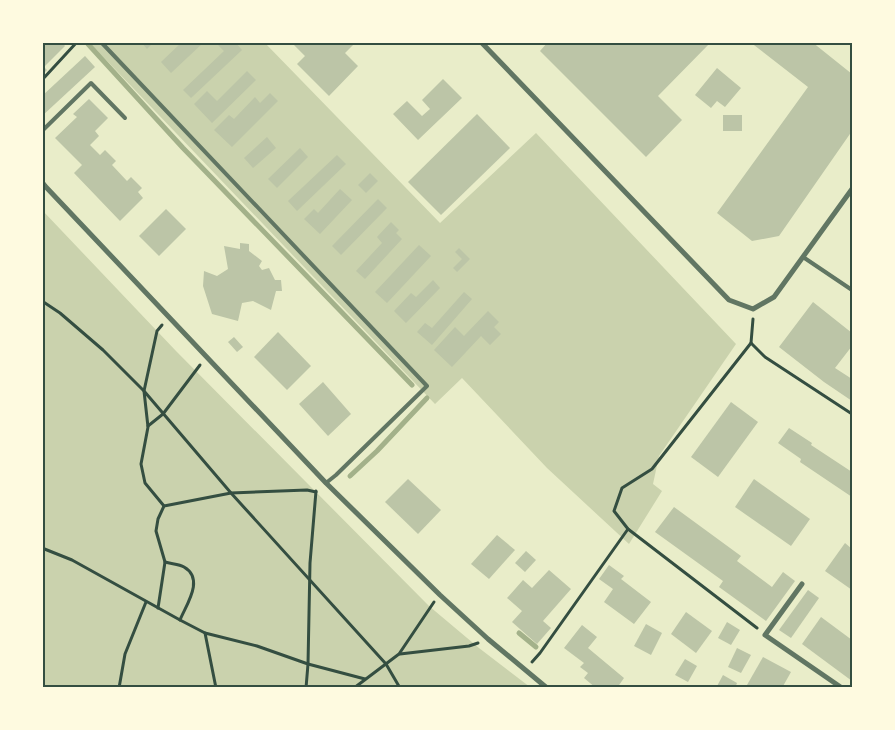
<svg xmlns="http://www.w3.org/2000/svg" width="895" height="730" viewBox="0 0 895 730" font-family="'Varela Round',sans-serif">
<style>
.green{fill:#cad2ad}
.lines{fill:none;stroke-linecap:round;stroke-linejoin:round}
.stream{stroke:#a3b18a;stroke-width:5}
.building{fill:#bcc5a7}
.path{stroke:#344e41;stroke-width:3}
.service{stroke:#617663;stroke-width:4}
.minor{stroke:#617663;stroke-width:5}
.neatline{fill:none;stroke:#344e41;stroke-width:2}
</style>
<rect width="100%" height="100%" fill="#e9edc9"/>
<g class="green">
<path d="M90,43h175l175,180 96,-90 200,211 -77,112 -6,28 9,7 -33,53 -82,-76 -85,-90 -27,26z"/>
<path d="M42,210l134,141 253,255 50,42 51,39h-487z"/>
</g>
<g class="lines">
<g class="stream">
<path d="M88,44l95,104 229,237"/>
<path d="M350,476l27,-25 50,-53"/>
<path d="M519,633l17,14"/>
</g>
</g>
<g class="building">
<path d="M42,42h20l3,4 -21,21 3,3 -5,5z"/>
<path d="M141,42h13l-7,7z"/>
<path d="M182,42h22l-33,31 -10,-11z"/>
<path d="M220,42h15l7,8 -51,48 -8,-8 41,-39 -6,-6z"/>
<path d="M296,42h60l-11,11 13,13 -29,30 -32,-32 8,-8 -11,-11z"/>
<path d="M548,42h163l-53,54 24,24 -36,37 -106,-106z"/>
<path d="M750,42h62l40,32v57l-73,105 -27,5 -35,-28 91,-126z"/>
<path d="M85,56l10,11 -53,49v-20z"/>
<path d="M717,68l24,20 -16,19 -8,-6 -6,7 -16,-13z"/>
<path d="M247,71l9,9 -44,43 -18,-19 13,-13 10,10z"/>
<path d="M443,79l19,19 -44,42 -25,-26 14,-13 15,15 8,-7 -8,-9z"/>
<path d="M270,93l8,8 -46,46 -18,-17 15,-15 5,4 21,-22 5,6z"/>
<path d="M89,99l19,19 -13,13 4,5 -9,9 10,10 5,-5 11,11 -4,4 15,16 4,-4 11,11 -4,4 5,6 -23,23 -46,-48 8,-8 -27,-27 22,-21 -4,-3z"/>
<path d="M477,114l33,34 -69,67 -33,-33z"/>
<rect x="723" y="115" width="19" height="16"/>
<path d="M267,137l9,11 -23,20 -9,-10z"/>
<path d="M300,148l8,9 -31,31 -9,-9z"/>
<path d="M337,155l9,9 -49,47 -9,-10z"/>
<path d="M370,173l8,8 -12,12 -8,-8z"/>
<path d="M340,189l12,11 -32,34 -16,-15 10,-10 4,4z"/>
<path d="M378,199l9,9 -46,47 -9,-9z"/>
<path d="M166,209l20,20 -27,27 -20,-20z"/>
<path d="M391,222l8,8 -3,3 6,6 -37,40 -9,-8 26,-28 -5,-6z"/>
<path d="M240,243l9,1v7l13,10 -3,5 3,4 7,-2 6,12h6l1,11h-6l-5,19 -18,-9 -11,2 -4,18 -26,-7 -9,-28 1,-15 13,5 11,-7 -4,-23 16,3z"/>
<path d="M419,245l12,11 -44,47 -12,-11z"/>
<path d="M459,248l11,11 -13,13 -4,-4 9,-9 -7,-7z"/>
<path d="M433,280l7,8 -34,35 -12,-12 17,-18 5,4z"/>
<path d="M464,292l8,7 -40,46 -15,-13 8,-9 7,5z"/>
<path d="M813,302l39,31v13l-17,22 17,11v22l-28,-19 -45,-35z"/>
<path d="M488,311l11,11 -5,5 7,7 -11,11 -9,-9 -29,31 -18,-17 21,-23 9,9z"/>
<path d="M278,332l33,34 -24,24 -33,-33z"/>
<path d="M234,337l9,10 -6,5 -9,-10z"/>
<path d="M323,382l28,32 -23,22 -29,-32z"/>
<path d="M731,402l27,20 -40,55 -27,-20z"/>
<path d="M789,428l23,15 -1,2 41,27v25l-52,-35 1,-3 -23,-16z"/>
<path d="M408,479l33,31 -23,24 -33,-32z"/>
<path d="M754,479l56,40 -19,27 -56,-39z"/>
<path d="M674,507l67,49 -4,5 35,26 11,-15 12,9 -29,40 -47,-34 4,-6 -68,-49z"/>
<path d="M497,535l18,15 -26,29 -18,-15z"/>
<path d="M845,543l7,6v41l-27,-19z"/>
<path d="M526,551l10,9 -11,12 -10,-9z"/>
<path d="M609,565l15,11 -3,3 30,23 -17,22 -30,-22 9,-13 -14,-10z"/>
<path d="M549,570l22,19 -28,32 8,7 -14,16 -25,-22 10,-11 -15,-13 16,-18 9,8z"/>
<path d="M808,590l11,8 -28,40 -12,-8z"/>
<path d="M686,612l26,19 -16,22 -25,-19z"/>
<path d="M821,617l31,23v41l-50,-37z"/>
<path d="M727,622l13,8 -9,15 -13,-7z"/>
<path d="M646,624l16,9 -11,22 -17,-9z"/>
<path d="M582,625l15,12 -9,11 36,30 -7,10h-21l-12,-10 4,-5 -8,-6 4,-4 -20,-15z"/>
<path d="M737,648l14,7 -10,18 -13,-6z"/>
<path d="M763,657l28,15 -9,16h-31l-4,-3z"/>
<path d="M685,659l12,7 -9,16 -13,-7z"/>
<path d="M723,675l14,8 -2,5h-19z"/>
</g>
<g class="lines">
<g class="path">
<path d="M42,80l35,-38"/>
<path d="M42,301l18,12 43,37 41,41 87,102 155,171 14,24"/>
<path d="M753,319l-2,24 14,14 87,57"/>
<path d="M162,325l-5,6 -13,60 4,36 -7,37 4,19 19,23"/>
<path d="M751,343l-99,126 -30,19 -8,23 14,18 129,99"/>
<path d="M148,426l15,-12 37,-49"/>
<path d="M42,548l30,12 108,60 25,13"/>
<path d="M165,562c6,2 14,2 19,5 21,12 2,38 -4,53"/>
<path d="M158,608l7,-46 -9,-31 2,-12 6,-13 67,-13 76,-3 9,2"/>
<path d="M400,654l69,-8 9,-3"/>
<path d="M532,662l8,-9 88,-124"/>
<path d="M119,688l6,-34 21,-52"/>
<path d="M216,688l-11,-55 52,13 51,18 57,15"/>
<path d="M306,688l2,-24 2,-101 6,-72"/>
<path d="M354,688l45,-34 35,-52"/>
</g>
<g class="service">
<path d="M101,42l326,344 -91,89 -10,8"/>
<path d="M42,131l49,-48 34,35"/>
<path d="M803,257l49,33"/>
</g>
<g class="minor">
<path d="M481,42l248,258 24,9 21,-12 78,-108"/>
<path d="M42,182l3,4 281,297 114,112 48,44 59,49"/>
<path d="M802,584l-37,51 77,53"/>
</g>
</g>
<rect width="895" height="730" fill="none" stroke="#fefae0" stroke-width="88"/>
<rect x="44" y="44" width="807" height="642" class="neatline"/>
</svg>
